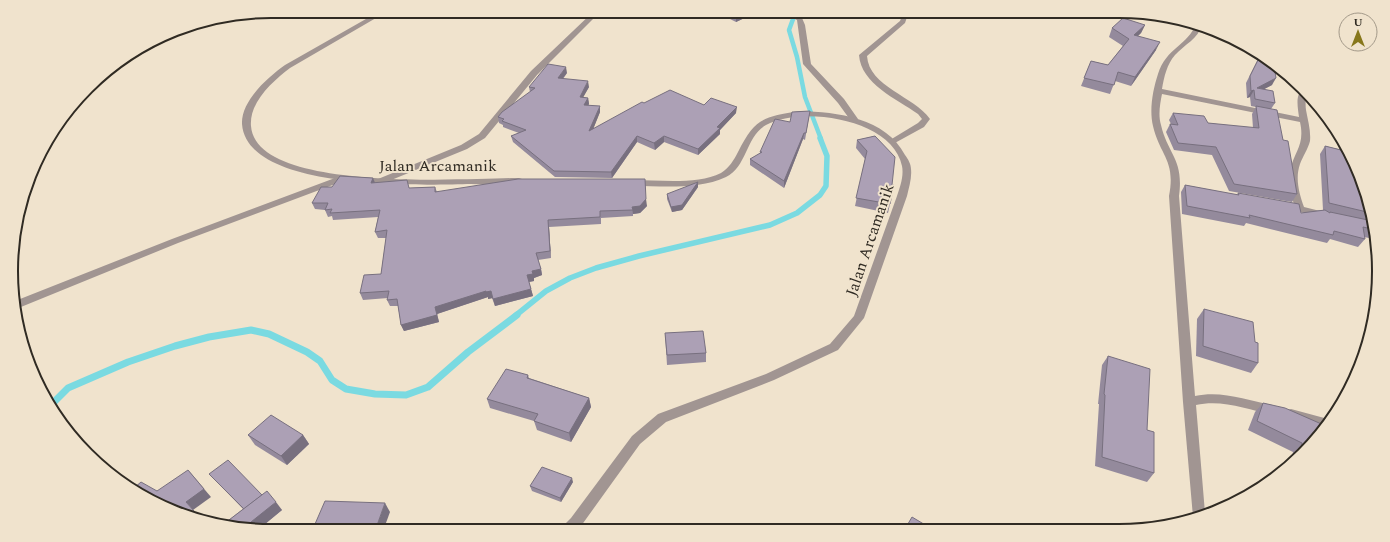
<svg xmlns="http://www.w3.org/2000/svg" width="1390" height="542" viewBox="0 0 1390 542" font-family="Spectral,serif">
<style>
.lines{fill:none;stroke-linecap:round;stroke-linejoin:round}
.stream-far2{stroke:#7adae1;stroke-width:4.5}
.stream-far1{stroke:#7adae1;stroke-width:5.5}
.stream{stroke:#7adae1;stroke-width:7}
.minor{fill:#a19592;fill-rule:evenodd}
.tertiary{fill:#a19592;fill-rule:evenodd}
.wall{fill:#948a9c}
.shaded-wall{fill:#78707f}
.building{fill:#aca0b5;stroke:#78707f}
.labels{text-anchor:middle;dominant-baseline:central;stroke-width:4;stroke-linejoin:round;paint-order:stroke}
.street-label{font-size:16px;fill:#302b23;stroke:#f0e3cd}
.rim{fill:none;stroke:#302b23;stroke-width:2}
</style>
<rect width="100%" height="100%" fill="#f0e3cd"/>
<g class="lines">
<path class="stream-far2" d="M796,11l-7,19 8,27 8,40 16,42"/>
<path class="stream-far1" d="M515,316l31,-25 24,-13 26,-10 43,-12 131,-31 27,-12 23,-18 6,-9 1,-30 -7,-18"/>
<path class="stream" d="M50,406l18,-18 60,-26 47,-16 34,-9 42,-7 18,4 38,18 13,9 12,19 14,9 29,5 31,1 22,-8 40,-35 49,-37"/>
<g class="minor">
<path d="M594,11h7l-64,64 -52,63 -18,11 -83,34h-6l-1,-2 1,-2 83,-34 18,-11 52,-63z"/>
<path d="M779,11h8l15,7 3,7 6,39 33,35 14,20 -1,2h-6l-13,-18 -35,-39 -6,-44z"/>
<path d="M902,16l5,1 -2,6 -38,33c2,31 47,40 63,63l-6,8 -31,17 -4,-2 1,-2 28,-17 4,-4 -4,-5c-21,-15 -57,-30 -59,-59l41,-34z"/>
<path d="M1196,24l6,1c-4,14 -17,19 -27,30 -8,9 -11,22 -13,34l137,28c-1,-9 -4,-21 3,-27 5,7 3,12 4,20 2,11 5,21 4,31 -2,8 -7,15 -10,23 -5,14 -1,29 4,43l24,6 2,2 -5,3 -40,-10 -2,-2 5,-3 6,1c-4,-11 -6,-22 -4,-34 5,-20 15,-25 10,-48l-138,-28c-2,10 -4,21 -1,31 7,30 23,34 18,71l16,200c26,-6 52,4 77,9l4,2 2,3 -2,3 -4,2c-24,-6 -51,-16 -76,-10l9,108 -12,4 -10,-115 -14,-206c7,-36 -9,-40 -16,-70 -4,-16 0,-37 5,-52 8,-26 30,-29 38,-50z"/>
<path d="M343,175l4,3 -1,2 -168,63 -162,66 -1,-8 157,-62z"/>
<path d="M1291,409l37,10 3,1 -7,8 -33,-9 -4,-1 -2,-4 2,-4z"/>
</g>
<g class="tertiary">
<path d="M380,11h8l-98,57c-17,13 -41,34 -39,58 5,68 220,52 268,52l3,1 1,2 -1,2c-14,4 -36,1 -51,1 -48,1 -224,8 -229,-60 -1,-23 25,-46 43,-59z"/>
<path d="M800,111c37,1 86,7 105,44 3,4 6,9 6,14 1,9 -2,18 -4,27l-43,122 -26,32 -64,30 -108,42 -26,22 -59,82 -4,4h-16l2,-4 8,-8 61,-82 26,-22 108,-40 64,-30 24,-28 43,-120c3,-9 7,-20 5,-30 -9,-47 -100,-61 -136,-41 -20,11 -19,42 -40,52 -28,13 -63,9 -93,9l-4,-3 4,-3c26,0 64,5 88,-7 8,-5 13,-13 17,-21 17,-34 25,-35 62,-41z"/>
</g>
</g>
<g class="wall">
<path d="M714,11h43v1l-21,10z"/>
<path d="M1145,25l-4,8 -3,3 18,14 -25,36 -16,-5 -5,13 -29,-8 10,-25 17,4 15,-19 -14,-9 3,-9z"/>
<path d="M1259,57l21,13 -6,-2 -2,17 -8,4 11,14 -4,6 12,31 14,54 -5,8 -63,-11 -17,-36 -38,-5 -8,-18 4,-8h1l-2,-4 4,-7 35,10 45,5 -1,-14 4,-7 -5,-1 -1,-9 -3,1 -1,-15z"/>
<path d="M567,73l-4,6 26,8 -6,10 5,1 1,6 -1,1 12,7 -7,17 51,-26 60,2 32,8 -16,17v4l-22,21 -34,-13 -9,8 -18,-8 -25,36 -57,-1 -42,-35 -2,-6 8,-3 -16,-6v-2l-4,-2 -1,-6 32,-25 -1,-5z"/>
<path d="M809,117l-4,23 -2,-1 -19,49 -34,-23v-6l10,-5v-2l30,-30z"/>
<path d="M875,136l17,49 -2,19 -2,9 -33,-7 10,-47 -9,-11 1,-8z"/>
<path d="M1340,140l12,16 22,83 -10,-2 1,2 -7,8 -28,-8 -3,4 -81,-20 -2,3 -62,-12 -1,-22 4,-7 52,10 1,-2 63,20 22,-3 -3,-56 5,-8 17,4z"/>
<path d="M375,183l35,5 25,-1 2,5 210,14 -7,7 -7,1v2l-32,2v6l-52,3 2,31 -13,2 3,9 1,6 -8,3v3l-5,1 4,14 -38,10 -3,-8 -4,1v-2l-51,17 2,8 -35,9 -3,-6 -3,-19h-8l-3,-6 1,-2 -25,2 -3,-7 21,-19 5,-36h-8l-3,-6 3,-15 -45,3 -1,-4 -4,1 -3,-7 -10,-1 -3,-6 20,-16z"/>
<path d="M698,187l-16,23 -10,2 -5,-13v-5z"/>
<path d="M1204,309l54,54 -7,10 -55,-17 1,-37z"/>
<path d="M665,333l41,20v9l-39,3z"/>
<path d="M1108,356l39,74 7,43 -7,9 -52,-16 4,-62h-1l4,-39z"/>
<path d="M528,375l1,3 60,20 2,9 -20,35 -34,-12 -3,-9 -44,-13 -3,-9z"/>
<path d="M1263,403l63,23 -35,39 2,-13 -45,-22 7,-18z"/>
<path d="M248,435h55l6,9 -22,21 -32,-20z"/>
<path d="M209,474l53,21 20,15 -23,19 -34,-6 18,-14 -27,-28z"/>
<path d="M573,482l-12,20 -29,-11 -2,-5z"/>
</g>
<g class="shaded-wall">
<path d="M736,11h21v1l-21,10z"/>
<path d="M1145,25l-4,8 -11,10 4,-8z"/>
<path d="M1160,42l-4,8 -25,36 4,-9z"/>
<path d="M566,67l1,6 -9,11v-6z"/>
<path d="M1276,78l-4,7 -17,9 2,-6z"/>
<path d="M588,81l1,6 -9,16v-6z"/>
<path d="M1254,90l-4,7 -3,1 4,-7z"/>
<path d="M588,98l1,6 -4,7 -1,-6z"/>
<path d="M600,106v6l-10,25 -1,-6z"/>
<path d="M737,107l-1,6 -16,17v4l-22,21v-6l19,-22z"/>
<path d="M804,133l-1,6 -19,49v-7z"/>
<path d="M637,136v6l-25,36 -1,-6z"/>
<path d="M664,136v6l-9,8 -1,-7z"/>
<path d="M373,178l3,7 -5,-2z"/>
<path d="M698,182v5l-16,23 -10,2 -1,-5z"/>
<path d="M646,199l1,7 -7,7 -7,1 -1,-7z"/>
<path d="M548,220l1,7 2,31 -1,-7z"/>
<path d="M541,269l1,6 -8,3v3l-6,1 -1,-7 5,-4z"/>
<path d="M531,289l2,7 -38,10 -2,-7z"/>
<path d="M486,291h5l2,7 -5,1v-2l-51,17 2,8 -35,9 -3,-6 34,-18z"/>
<path d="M589,398l2,9 -20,35 -2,-9z"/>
<path d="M303,435l6,9 -22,21 -6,-9z"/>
<path d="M188,470l23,27 -18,13 -7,-8z"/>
<path d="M572,478l1,4 -12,20 -1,-4z"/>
<path d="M276,502l6,8 -23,19h-3l-5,-7z"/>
<path d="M385,503l5,9 -7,19h-8z"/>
</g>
<g class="building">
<path d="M1123,18l22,7 -11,10 26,7 -25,35 -17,-5 -4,13 -30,-7 7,-17 17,4 21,-26 -17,-11z"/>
<path d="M1259,58l15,8 2,12 -19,10 16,3 2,12 -20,-4 -1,-9 -3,1 -1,-15z"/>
<path d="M548,64l18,3 -8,11 30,3 -8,16 8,1 -4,7 16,1 -11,25 53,-29 2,1 26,-13 34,15 7,-7 26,9 -20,20 3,1 -22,21 -34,-13 -10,7 -17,-7 -26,36 -57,-1 -43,-35 15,-6 -24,-9 2,-2 -6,-2 4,-5 33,-24 -6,-1z"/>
<path d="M1256,106l21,4 6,30 5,1 9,53 -63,-10 -18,-37 -38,-4 -8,-19 8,1 -5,-12 31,3 4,7 51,5z"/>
<path d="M810,111l-4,22h-2l-20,48 -34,-22 12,-7h-2l15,-33 15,3 2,-10z"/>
<path d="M875,136l20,21 -3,28h2l-4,19 -34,-6 11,-47 -10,-11z"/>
<path d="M1325,146l24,6v-1l3,5 15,56 -38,-9z"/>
<path d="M340,176l33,2 -2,5 36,-3 2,8 26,-1v5l83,-13h127l1,20 -6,7 -8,1 1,3 -33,1v6l-52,3 2,31 -14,2 5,16 -9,2 1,3 -6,1 4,14 -38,10 -2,-8 -5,1v-1l-51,16 2,8 -36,10 -4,-26 -10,1 2,-9 -29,2 4,-18 17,-1 6,-44 -12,2 5,-22 -50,3 2,-4 -7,1 3,-7h-16l9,-16h11z"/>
<path d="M698,182l-16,23 -11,2 -4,-13z"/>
<path d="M1185,185l54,10 -1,-2 61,11 2,9 24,-3 5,3v-1l38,8h1l3,9 -9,-2 2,12 -31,-8 -1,4 -84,-20 1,3 -63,-12z"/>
<path d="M1204,309l49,13 2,20 3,1v20l-55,-17z"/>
<path d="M703,331l3,22 -39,2 -2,-22z"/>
<path d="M1108,356l42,13 -3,61 7,2v41l-52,-16 3,-62 -1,-1z"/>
<path d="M506,369l22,6 -1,3 62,20 -20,35 -35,-12 4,-7 -51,-15z"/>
<path d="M1263,403l22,5 41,18 -25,28 1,-11 -45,-22z"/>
<path d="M271,415l32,20 -22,21 -33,-21z"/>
<path d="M228,460l34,35 -18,14 -35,-35z"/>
<path d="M542,467l30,11 -12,20 -30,-12z"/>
<path d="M188,470l16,19 -18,13 16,18 -14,-3 -54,-29 7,-6 16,9z"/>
<path d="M267,491l9,11 -25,20 6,7 -32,-6z"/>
<path d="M325,501l60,2 -10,28h-63z"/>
<path d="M912,517l20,12h-27z"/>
</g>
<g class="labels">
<g class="street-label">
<text x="438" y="166">Jalan Arcamanik</text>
<text transform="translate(870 240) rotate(-71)">Jalan Arcamanik</text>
</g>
</g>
<path d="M0 0H1390V542H0ZM271 18H1119A253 253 0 0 1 1372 271V271A253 253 0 0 1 1119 524H271A253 253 0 0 1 18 271V271A253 253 0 0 1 271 18Z" fill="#f0e3cd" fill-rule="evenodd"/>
<path class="rim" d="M271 18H1119A253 253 0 0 1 1372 271V271A253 253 0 0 1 1119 524H271A253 253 0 0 1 18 271V271A253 253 0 0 1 271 18Z"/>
<g transform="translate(1358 32)"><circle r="19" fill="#f0e3cd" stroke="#a39989"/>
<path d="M0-3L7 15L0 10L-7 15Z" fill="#87771b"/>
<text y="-6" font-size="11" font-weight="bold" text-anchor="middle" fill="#302b23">U</text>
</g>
</svg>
